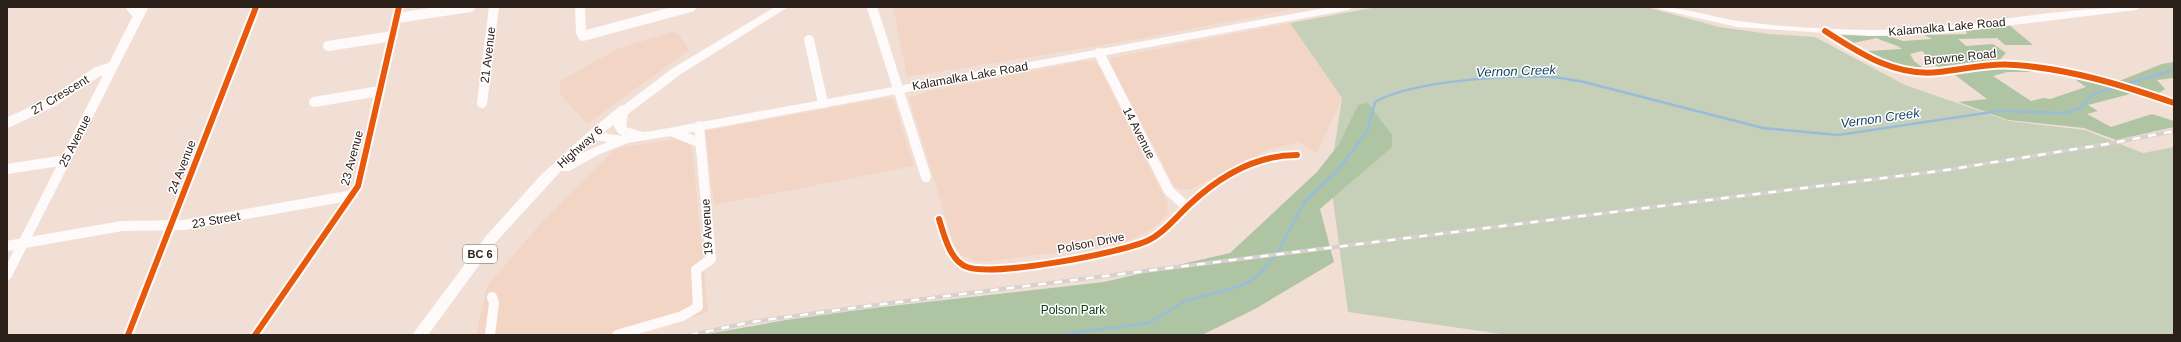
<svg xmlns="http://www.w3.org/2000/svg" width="2181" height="342" viewBox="0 0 2181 342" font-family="Helvetica,sans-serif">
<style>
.built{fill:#f3d5c6}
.green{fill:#c6d0b9}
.forest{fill:#afc4a3}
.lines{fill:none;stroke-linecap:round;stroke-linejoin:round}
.stream{stroke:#98bdda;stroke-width:2.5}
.minor{stroke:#fdfaf9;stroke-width:10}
.major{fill:#fdfaf9;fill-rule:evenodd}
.rail-casing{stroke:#d6d1ce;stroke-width:4}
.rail{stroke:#fff;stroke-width:2.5;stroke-dasharray:8;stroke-linecap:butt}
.cycleway-casing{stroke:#fff;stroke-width:8}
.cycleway{stroke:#e8590c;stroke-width:6}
.labels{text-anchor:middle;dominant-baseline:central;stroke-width:3;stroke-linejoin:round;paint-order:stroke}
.shield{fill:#fff;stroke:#6b635f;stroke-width:1}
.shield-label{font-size:11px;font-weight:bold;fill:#2c201a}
.street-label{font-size:12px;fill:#2c201a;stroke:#fff}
.park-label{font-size:12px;fill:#06410f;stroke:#fff}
.water-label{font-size:13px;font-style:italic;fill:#0f3e5d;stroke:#fff}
</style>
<rect width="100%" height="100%" fill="#f1dfd6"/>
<g class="built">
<path d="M893,7h413l-185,35 -214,35z"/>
<path d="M1290,23l52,75 -25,55 -18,-11 -31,8 -76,39h-10l-8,-3 -65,-125 1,-3z"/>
<path d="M671,32l7,1 11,17 -102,74 -27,-30v-13l57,-32z"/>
<path d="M1084,61h10l4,3 70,140 -1,11 -16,15 -30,14 -130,17h-15l-14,-5 -8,-11 -45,-147 17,-6z"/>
<path d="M885,98h6l3,4 20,64 -200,39 -9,-74z"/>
<path d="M673,139l11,1 8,6 16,166 -75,23h-157l11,-49 53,-62 41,-42 34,-33z"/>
</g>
<path class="green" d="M1377,7h269l73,20 50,7 46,3 90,48 104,36 76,9 58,23 31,-6v188h-666l-160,-23 -18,-135 12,-79 -52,-75z"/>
<g class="forest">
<path d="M2009,25l24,20h-28l-8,-7 -39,1 8,7 27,-2 13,9 -8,9 -59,6 -17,-17 -12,3 4,7 13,10 -51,-10 -9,-10 35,-2c-7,-6 -17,-6 -25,-11l-24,5 -13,-8 48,1 15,5 29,-2 -8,-4 43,-1 -1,-3z"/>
<path d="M2174,62v16l-17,2 8,9 -8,5 -38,-13 43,-17z"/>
<path d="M1991,66l46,6h-30l-14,4 38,25 12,-3 7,1 36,-12 -10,-7 4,-3 58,15 -50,13 10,6 -11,3 24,13 41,-13 22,7v6l-58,13 -32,-12 -76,-8 -50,-18 29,-3 -36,-27z"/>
<path d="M1368,103l24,32v12l-72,62 14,53 -79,47 -53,26h-501l85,-15 87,-12 231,-26 126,-29 87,-81 22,-28 19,-39z"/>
</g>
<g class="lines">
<g class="stream">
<path d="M2126,84l48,-14"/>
<path d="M1058,335l91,-12 36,-22 59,-16 14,-9 20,-24 27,-51 34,-32 29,-39 7,-28c36,-21 132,-27 175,-25 10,0 20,3 30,4l183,47 75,7 161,-24 67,2 14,-5 13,-14 20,-6"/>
</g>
<g class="minor">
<path d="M131,7l4,5 5,1"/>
<path d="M580,7l1,25 2,4 108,-29"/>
<path d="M872,7l54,170"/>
<path d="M397,18l73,-11"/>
<path d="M1825,31c36,23 70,46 114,41 26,-3 50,-9 76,-7 55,4 107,20 159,38"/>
<path d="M809,40l14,63"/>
<path d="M328,46l65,-10"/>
<path d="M1099,53l70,138 18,16"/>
<path d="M314,102l66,-11"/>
<path d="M482,103l12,-96"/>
<path d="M7,123l45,-21 45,-30 15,-5"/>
<path d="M7,169l59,-9"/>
<path d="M939,219c5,16 11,42 28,48 27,10 155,-14 182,-27 16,-8 28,-24 41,-36 30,-28 65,-49 107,-49"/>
<path d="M7,246l115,-20 62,-1 169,-30"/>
<path d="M7,275l136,-268"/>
<path d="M128,335l128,-328"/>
<path d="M255,335l103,-149 41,-179"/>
<path d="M490,335l4,-32 -2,-6"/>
<path d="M617,335l65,-19 16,-9 -2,-37 15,-11 -12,-133"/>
</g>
<g class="major">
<path d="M775,7h13l-107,67 -53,40 -2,13 17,5 9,-1 678,-124h23l-5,3 -661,123 9,3 10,8 -6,4 -30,-12 -42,7 -28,11 -31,17h-8l-65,71 -68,93h-16l74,-99 55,-61 46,-42 33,-27 4,-1 49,-37zM613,125l5,8 5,3 -20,-3zM594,140l14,2 -29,12z"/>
<path d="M1658,7c27,0 52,10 80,14 43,6 89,8 132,9 92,0 181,-23 271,-23l-5,3 -197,24 -69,2 -133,-9 -78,-18z"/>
</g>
<g class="rail-casing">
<path id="rail" d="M690,335l61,-13 116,-16 1073,-135 173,-28 61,-12"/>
</g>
<use href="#rail" class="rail"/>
<g class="cycleway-casing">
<g id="cycleway">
<path d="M1825,31c36,23 70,46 114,41 26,-3 50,-9 76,-7 55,4 107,20 159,38"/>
<path d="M939,219c5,16 11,42 28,48 27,10 155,-14 182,-27 16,-8 28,-24 41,-36 30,-28 65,-49 107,-49"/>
<path d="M128,335l128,-328"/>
<path d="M255,335l103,-149 41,-179"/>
</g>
</g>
<use href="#cycleway" class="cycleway"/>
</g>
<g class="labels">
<rect class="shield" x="463" y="245" width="34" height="18" rx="3"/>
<g class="shield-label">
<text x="480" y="254">BC 6</text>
</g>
<g class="street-label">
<text transform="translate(1947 27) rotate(-5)">Kalamalka Lake Road</text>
<text transform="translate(488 55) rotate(-83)">21 Avenue</text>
<text transform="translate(1960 57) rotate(-6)">Browne Road</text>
<text transform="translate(970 76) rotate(-10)">Kalamalka Lake Road</text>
<text transform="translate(60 95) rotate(-31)">27 Crescent</text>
<text transform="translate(1139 133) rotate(63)">14 Avenue</text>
<text transform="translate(75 141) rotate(-63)">25 Avenue</text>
<text transform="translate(580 147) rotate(-42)">Highway 6</text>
<text transform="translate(352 158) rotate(-75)">23 Avenue</text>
<text transform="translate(182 167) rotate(-69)">24 Avenue</text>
<text transform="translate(216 220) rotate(-10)">23 Street</text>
<text transform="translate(707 227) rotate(-93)">19 Avenue</text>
<text transform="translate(1091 243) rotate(-11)">Polson Drive</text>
</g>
<g class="park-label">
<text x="1073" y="310">Polson Park</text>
</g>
<g class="water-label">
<text transform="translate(1516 71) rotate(-2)">Vernon Creek</text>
<text transform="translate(1880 118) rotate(-8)">Vernon Creek</text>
</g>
</g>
<rect width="2181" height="342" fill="none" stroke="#2c201a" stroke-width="16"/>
</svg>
